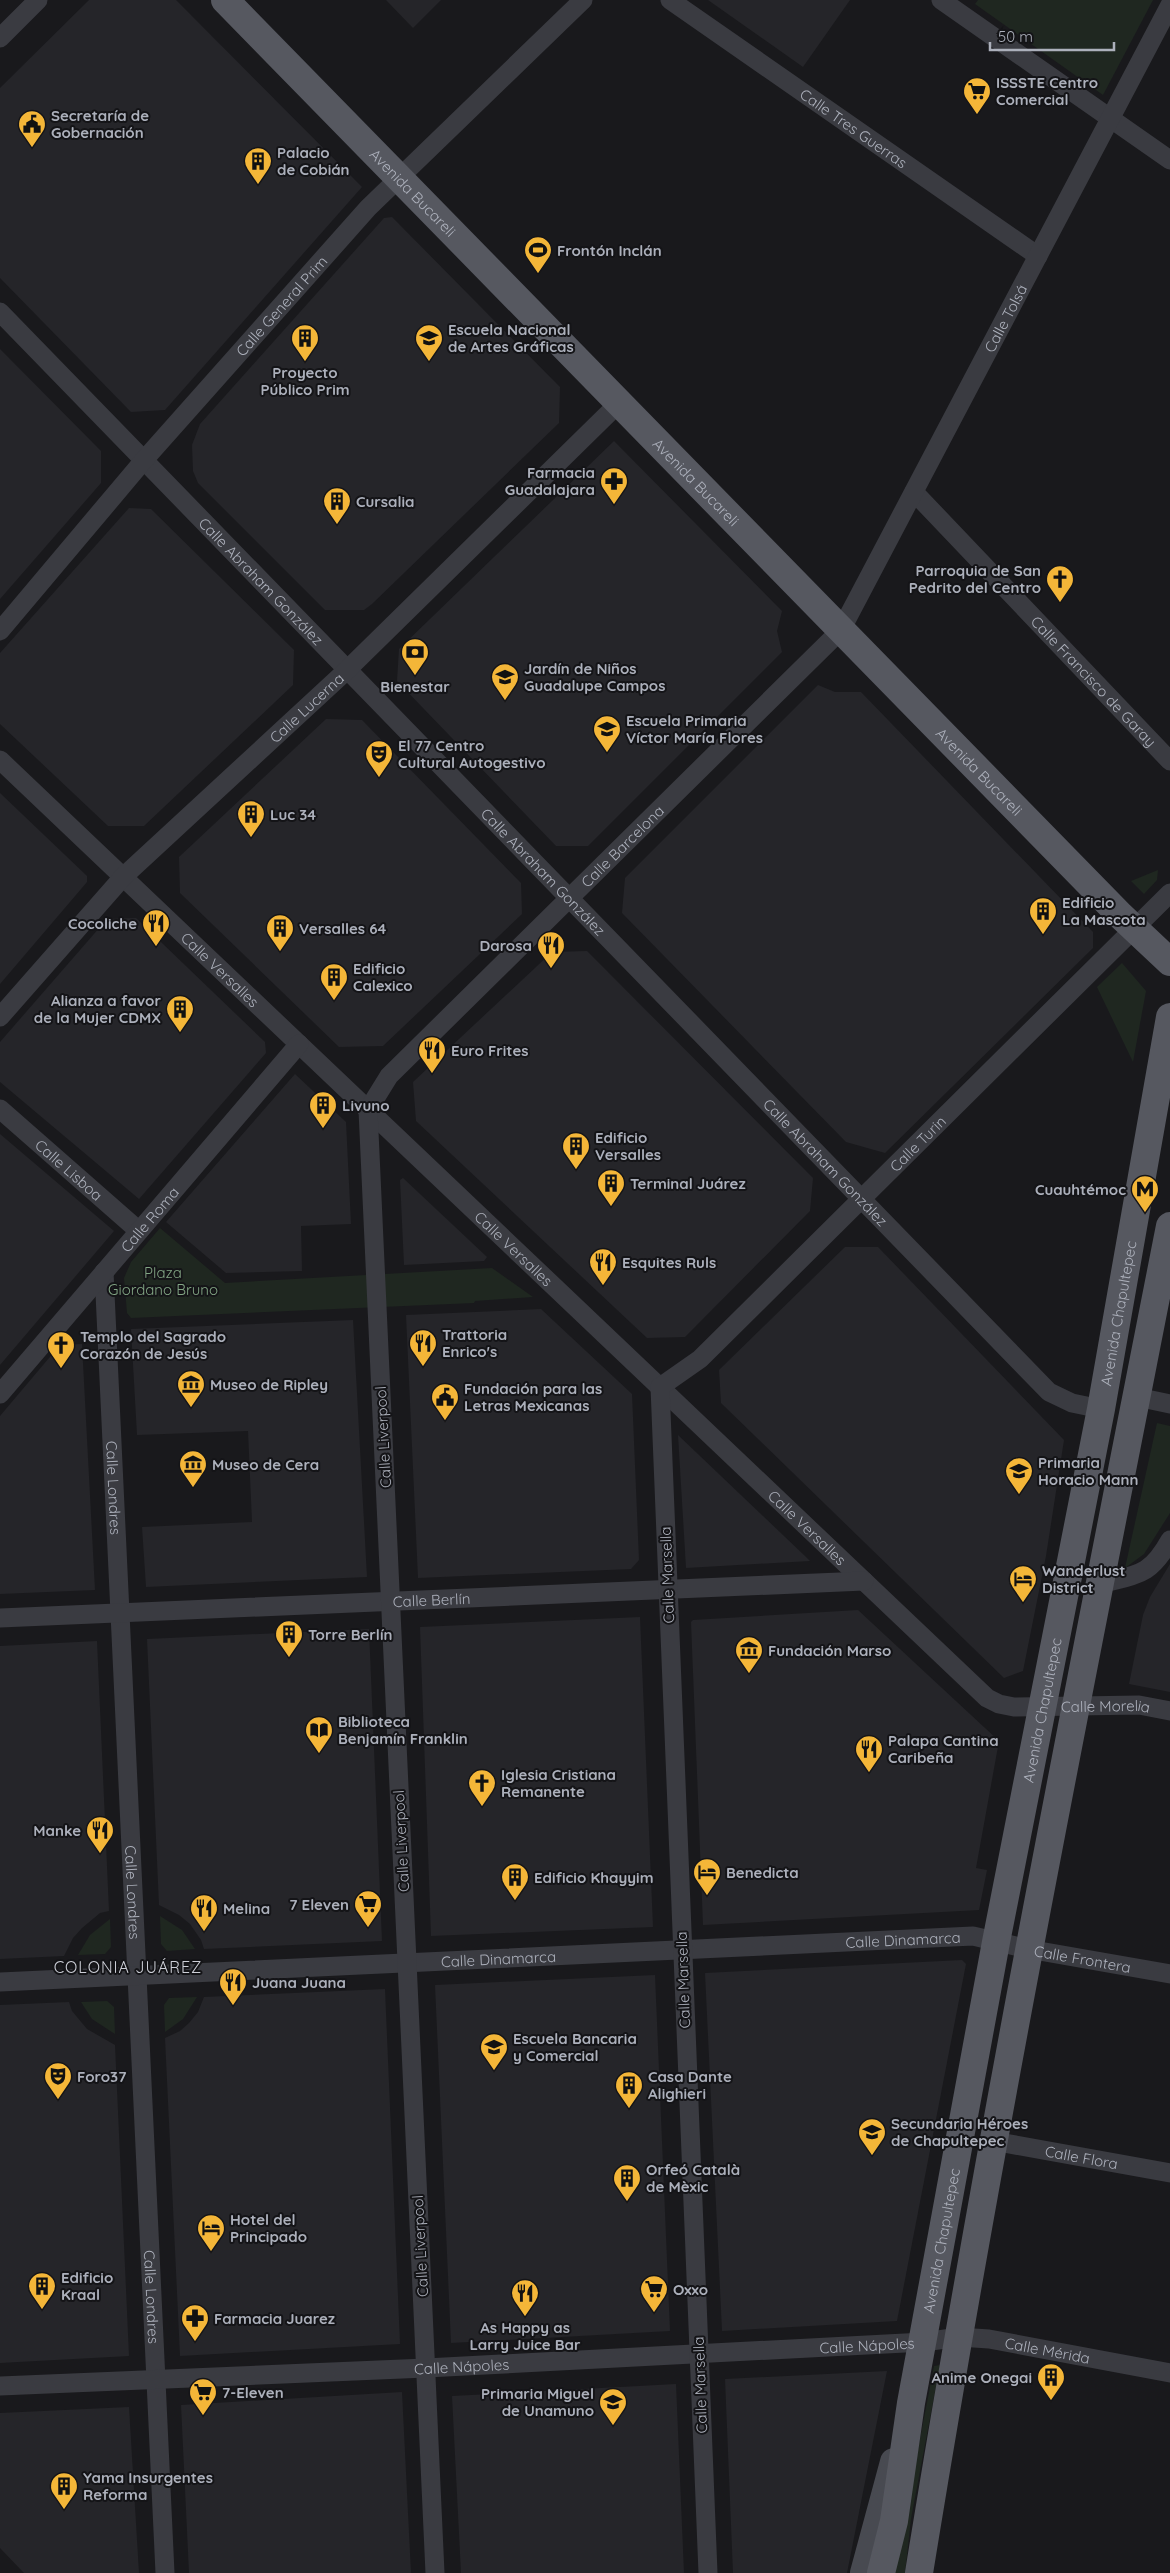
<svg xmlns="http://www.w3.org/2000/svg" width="1170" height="2573" viewBox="0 0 1170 2573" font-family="Quicksand,sans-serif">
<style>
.built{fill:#252529}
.green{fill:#1f2720}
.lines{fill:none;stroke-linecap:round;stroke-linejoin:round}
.minor{stroke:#3a3b41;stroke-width:19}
.secondary{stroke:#484a51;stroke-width:28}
.primary{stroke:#565860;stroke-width:28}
.labels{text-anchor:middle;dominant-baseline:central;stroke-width:4;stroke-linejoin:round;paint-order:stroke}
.poi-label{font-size:15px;font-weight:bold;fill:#acb0bb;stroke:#141417;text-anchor:start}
.street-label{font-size:15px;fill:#acb0bb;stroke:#141417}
.park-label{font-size:15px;fill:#83a685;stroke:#141417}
.neighbourhood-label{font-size:16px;letter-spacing:1px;fill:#cdcfd7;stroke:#141417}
</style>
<rect width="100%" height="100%" fill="#19191c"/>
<g class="built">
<path d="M89,0h87l186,187 -197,223 -34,2 -131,-134v-190z"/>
<path d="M386,0h55l-28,28z"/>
<path d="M708,0h142l-47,67z"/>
<path d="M392,217l168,170 -1,36 -187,181 -8,6h-39l-127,-127 -5,-12 -1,-26 8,-21 184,-206z"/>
<path d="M0,349l101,102v32l-101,116z"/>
<path d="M614,441l168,170 -5,20 5,21 -194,194h-32l-159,-165 2,-32z"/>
<path d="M129,508l22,1 143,141 -1,35 -149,141h-36l-108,-102v-71z"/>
<path d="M818,685l17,7h26l232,240v16l-208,205 -39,-11 -224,-229 3,-35z"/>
<path d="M326,719l36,1 159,163 1,31 -139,132 -44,1 -159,-154 -1,-36z"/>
<path d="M0,793l87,83v6l-87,102z"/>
<path d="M136,918l129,124 1,11 -127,146 -139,-117v-40l107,-123z"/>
<path d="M587,951l226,227 -3,33 -125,126 -38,1 -231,-217 -3,-39 139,-130z"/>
<path d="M295,1074l51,48 5,102 -50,2 1,45 -76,2 -60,-51z"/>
<path d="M0,1134l114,97 -114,134z"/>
<path d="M403,1178l84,79 -3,4 -80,4 -4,-85z"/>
<path d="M845,1247h33l186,193 -18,116 -23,115 -19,7 -283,-275 -2,-33z"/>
<path d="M541,1309l91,85 7,166 -8,9 -213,9 -12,-263z"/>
<path d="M353,1320l14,257 -221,10 -4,-60 110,-5 -4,-91 -111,4 -6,-106z"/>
<path d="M82,1344l13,246 -95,4v-178l60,-71z"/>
<path d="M678,1435l127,121 5,5 -124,7z"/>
<path d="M1170,1564v128l-41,-8 14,-69 7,-18z"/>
<path d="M858,1610l141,131 -23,127 11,2 -8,40 -276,15 -12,-303 2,-2z"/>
<path d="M640,1617l13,310 -222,9 -11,-309z"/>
<path d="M369,1629l13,312 -178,8 -3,-9 -11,-16 -11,-9 -20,-10 -12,-266z"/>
<path d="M97,1641l12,270 -9,2 -18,15 -9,10 -9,18 -64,3v-313z"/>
<path d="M962,1960l4,4 -69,357 -175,10 -17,-358z"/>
<path d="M655,1975l15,356 -219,12 -16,-358z"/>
<path d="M385,1989l15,355 -220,12 -15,-318 15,-7 9,-8 9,-11 6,-15z"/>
<path d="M69,2002l3,9 15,18 28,16 14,311 -129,7v-358z"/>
<path d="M887,2371l-40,202h-114l-8,-194z"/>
<path d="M676,2384l8,189h-223l-9,-177z"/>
<path d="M402,2392l9,181h-222l-8,-168z"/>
<path d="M129,2407l10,166h-115l-24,-25v-135z"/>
</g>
<g class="green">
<path d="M978,0h175l-50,95 -128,-91z"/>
<path d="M1158,870l-1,10 -13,14 -13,-13z"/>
<path d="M1122,963l24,28 -13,71 -36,-75z"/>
<path d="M160,1228l65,55 267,-15 41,29 -58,4 -1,2 -343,15 -4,-5 -3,-35 7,-16z"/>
<path d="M1157,1423l13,3v87l-26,41 -19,14z"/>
<path d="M160,1916l22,14 13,19 -28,2 -6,-7z"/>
<path d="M110,1919l1,28 -6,7 -27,1 12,-20z"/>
<path d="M197,1997l-14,22 -18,13 -1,-27 5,-7z"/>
<path d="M107,2001l7,6 1,27 -23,-15 -11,-17z"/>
<path d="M940,2365l-29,154 -6,54h-14l14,-56 29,-151z"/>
</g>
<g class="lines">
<g class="minor">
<path id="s1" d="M670,0l368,256"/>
<path d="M941,0l229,160"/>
<path d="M0,38l38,-38"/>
<path id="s2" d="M0,312l1049,1080 23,11 29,6"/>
<path id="s3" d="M914,492l256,269"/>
<path id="s4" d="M0,631l144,-171 224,-252 215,-208"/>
<path id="s5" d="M0,760l987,938 12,6 15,3 125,-2 31,6"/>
<path id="s6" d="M0,1017l123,-140 224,-207 272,-267"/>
<path id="s7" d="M0,1109l139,122"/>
<path id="s8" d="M104,1272l61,1301"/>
<path id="s9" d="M0,1394l299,-350"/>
<path d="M1137,1397l33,7"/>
<path d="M1100,1584c38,-10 50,-8 70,-44"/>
<path id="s10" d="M0,1618l864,-37"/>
<path id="s11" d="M0,1982l973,-46 55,13 142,25"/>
<path id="s12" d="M993,2141l177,32"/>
<path id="s13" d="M0,2386l426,-18 498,-26 35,-5 30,2 181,34"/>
<path id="s14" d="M435,2573l-67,-1463 21,-34 452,-446 329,-625"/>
<path id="s15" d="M708,2573l-48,-1186 40,-28 470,-466"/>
</g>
<path class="secondary" d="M864,2573l30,-111"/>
<g class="primary">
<path id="s16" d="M225,0l896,916 49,46"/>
<path id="s17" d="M881,2573l13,-52 17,-118 85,-461 105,-533 69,-392"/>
<path d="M919,2573c73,-451 163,-899 251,-1347"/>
</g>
</g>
<defs>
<g id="supermarket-pin" transform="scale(1.4375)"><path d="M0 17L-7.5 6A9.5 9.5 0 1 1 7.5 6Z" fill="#f4b638" stroke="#141417"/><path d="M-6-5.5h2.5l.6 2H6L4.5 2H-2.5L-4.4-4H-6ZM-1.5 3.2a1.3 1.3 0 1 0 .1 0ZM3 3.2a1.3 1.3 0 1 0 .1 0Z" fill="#111"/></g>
<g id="civic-pin" transform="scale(1.4375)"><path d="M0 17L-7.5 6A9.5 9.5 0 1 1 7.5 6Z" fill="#f4b638" stroke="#141417"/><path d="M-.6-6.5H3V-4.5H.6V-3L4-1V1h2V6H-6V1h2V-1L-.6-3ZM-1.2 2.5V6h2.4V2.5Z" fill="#111"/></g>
<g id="building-pin" transform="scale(1.4375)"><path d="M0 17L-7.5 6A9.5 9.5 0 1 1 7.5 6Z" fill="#f4b638" stroke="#141417"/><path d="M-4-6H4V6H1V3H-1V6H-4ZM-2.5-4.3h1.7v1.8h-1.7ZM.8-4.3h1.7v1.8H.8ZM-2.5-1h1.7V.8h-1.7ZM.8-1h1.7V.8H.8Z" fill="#111"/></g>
<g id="stadium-pin" transform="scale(1.4375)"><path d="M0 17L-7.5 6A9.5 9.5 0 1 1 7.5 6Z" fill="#f4b638" stroke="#141417"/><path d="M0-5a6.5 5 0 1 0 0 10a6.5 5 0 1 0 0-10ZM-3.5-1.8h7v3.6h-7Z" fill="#111"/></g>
<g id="school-pin" transform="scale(1.4375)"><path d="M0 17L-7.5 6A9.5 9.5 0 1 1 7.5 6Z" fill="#f4b638" stroke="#141417"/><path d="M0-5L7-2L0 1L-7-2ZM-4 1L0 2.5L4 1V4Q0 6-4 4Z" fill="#111"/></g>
<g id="pharmacy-pin" transform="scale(1.4375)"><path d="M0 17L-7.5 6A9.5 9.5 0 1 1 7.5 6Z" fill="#f4b638" stroke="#141417"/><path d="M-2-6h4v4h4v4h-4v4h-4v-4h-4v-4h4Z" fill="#111"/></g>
<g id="church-pin" transform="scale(1.4375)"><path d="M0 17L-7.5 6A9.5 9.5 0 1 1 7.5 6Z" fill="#f4b638" stroke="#141417"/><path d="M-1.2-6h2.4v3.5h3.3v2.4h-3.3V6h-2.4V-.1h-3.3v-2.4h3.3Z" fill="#111"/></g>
<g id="bank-pin" transform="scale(1.4375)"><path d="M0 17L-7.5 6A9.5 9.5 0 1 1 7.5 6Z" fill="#f4b638" stroke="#141417"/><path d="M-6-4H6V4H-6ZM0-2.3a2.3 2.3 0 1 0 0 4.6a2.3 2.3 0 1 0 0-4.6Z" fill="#111"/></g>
<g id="theatre-pin" transform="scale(1.4375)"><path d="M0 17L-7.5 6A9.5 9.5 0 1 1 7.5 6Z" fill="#f4b638" stroke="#141417"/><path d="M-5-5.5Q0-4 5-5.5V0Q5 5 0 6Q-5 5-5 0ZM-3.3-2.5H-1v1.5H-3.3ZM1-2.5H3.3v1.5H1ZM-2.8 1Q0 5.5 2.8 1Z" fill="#111"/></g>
<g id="restaurant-pin" transform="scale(1.4375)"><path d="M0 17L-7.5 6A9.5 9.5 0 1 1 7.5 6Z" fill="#f4b638" stroke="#141417"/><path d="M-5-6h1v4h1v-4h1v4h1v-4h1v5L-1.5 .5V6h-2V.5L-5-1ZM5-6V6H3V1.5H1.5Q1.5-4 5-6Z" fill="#111"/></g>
<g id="metro-pin" transform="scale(1.4375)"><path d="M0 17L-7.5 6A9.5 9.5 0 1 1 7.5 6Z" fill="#f4b638" stroke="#141417"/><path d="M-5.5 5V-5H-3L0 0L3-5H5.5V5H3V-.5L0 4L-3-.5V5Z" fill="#111"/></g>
<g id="museum-pin" transform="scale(1.4375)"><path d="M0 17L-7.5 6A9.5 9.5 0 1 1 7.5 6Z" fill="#f4b638" stroke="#141417"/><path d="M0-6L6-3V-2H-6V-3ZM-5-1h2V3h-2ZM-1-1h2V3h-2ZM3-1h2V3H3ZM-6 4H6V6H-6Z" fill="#111"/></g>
<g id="hotel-pin" transform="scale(1.4375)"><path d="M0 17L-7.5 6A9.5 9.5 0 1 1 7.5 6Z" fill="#f4b638" stroke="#141417"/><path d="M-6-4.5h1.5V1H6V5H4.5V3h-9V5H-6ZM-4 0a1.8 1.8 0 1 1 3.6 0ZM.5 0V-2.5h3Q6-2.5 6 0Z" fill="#111"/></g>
<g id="library-pin" transform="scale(1.4375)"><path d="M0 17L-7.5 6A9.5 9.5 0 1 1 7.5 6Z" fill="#f4b638" stroke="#141417"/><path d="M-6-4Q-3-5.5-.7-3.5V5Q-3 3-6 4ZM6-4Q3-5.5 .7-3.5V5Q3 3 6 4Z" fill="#111"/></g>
<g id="university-pin" transform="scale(1.4375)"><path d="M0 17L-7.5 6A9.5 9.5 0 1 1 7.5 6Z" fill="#f4b638" stroke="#141417"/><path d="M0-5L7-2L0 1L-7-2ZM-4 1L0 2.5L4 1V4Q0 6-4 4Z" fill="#111"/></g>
</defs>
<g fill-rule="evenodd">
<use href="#supermarket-pin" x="977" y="91"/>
<use href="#civic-pin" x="32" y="124"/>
<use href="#building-pin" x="258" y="161"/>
<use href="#stadium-pin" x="538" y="250"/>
<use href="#building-pin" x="305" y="338"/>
<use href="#school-pin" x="429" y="338"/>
<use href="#pharmacy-pin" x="614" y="481"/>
<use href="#building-pin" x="337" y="501"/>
<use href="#church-pin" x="1060" y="579"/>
<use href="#bank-pin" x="415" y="652"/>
<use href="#school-pin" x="505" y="677"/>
<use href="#school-pin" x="607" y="729"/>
<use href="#theatre-pin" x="379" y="754"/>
<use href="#building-pin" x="251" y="814"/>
<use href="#building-pin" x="1043" y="911"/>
<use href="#restaurant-pin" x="156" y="923"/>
<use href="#building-pin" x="280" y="928"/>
<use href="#restaurant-pin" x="551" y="945"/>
<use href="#building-pin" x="334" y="977"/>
<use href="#building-pin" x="180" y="1009"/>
<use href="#restaurant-pin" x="432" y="1050"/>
<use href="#building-pin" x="323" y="1105"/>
<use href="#building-pin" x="576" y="1146"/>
<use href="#building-pin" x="611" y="1183"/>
<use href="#metro-pin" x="1145" y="1189"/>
<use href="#restaurant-pin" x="603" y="1262"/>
<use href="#restaurant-pin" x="423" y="1343"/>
<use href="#church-pin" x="61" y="1345"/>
<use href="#museum-pin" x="191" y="1384"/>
<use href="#civic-pin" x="445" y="1397"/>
<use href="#museum-pin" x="193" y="1464"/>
<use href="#school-pin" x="1019" y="1471"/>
<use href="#hotel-pin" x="1023" y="1579"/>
<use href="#building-pin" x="289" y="1634"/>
<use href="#museum-pin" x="749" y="1650"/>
<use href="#library-pin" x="319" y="1730"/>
<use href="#restaurant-pin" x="869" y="1749"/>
<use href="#church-pin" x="482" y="1783"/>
<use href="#restaurant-pin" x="100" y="1830"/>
<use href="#hotel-pin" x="707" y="1872"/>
<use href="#building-pin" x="515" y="1877"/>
<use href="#supermarket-pin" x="368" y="1904"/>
<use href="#restaurant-pin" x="204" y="1908"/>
<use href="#restaurant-pin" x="233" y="1982"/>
<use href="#university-pin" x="494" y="2047"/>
<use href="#theatre-pin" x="58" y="2076"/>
<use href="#building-pin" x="629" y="2085"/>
<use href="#school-pin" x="872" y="2132"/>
<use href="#building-pin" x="627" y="2178"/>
<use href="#hotel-pin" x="211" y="2228"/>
<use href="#building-pin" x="42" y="2286"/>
<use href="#supermarket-pin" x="654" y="2289"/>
<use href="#restaurant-pin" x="525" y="2293"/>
<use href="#pharmacy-pin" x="195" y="2318"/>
<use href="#building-pin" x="1051" y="2377"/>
<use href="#supermarket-pin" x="203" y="2392"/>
<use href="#school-pin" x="613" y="2402"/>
<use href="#building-pin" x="64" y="2486"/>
</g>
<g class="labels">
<g class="poi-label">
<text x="996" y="82">ISSSTE Centro<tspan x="996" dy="17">Comercial</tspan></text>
<text x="51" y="115">Secretaría de<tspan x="51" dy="17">Gobernación</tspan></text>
<text x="277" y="152">Palacio<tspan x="277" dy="17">de Cobián</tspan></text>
<text x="557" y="250">Frontón Inclán</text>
<text x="448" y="329">Escuela Nacional<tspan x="448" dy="17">de Artes Gráficas</tspan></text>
<text x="305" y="372" text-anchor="middle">Proyecto<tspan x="305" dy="17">Público Prim</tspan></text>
<text x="595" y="472" text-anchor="end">Farmacia<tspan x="595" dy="17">Guadalajara</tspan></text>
<text x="356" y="501">Cursalia</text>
<text x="1041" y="570" text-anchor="end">Parroquia de San<tspan x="1041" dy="17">Pedrito del Centro</tspan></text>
<text x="524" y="668">Jardín de Niños<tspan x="524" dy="17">Guadalupe Campos</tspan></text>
<text x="415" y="686" text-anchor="middle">Bienestar</text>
<text x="626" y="720">Escuela Primaria<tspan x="626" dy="17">Víctor María Flores</tspan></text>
<text x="398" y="745">El 77 Centro<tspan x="398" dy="17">Cultural Autogestivo</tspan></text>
<text x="270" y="814">Luc 34</text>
<text x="1062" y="902">Edificio<tspan x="1062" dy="17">La Mascota</tspan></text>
<text x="137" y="923" text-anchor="end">Cocoliche</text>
<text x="299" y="928">Versalles 64</text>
<text x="532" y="945" text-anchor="end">Darosa</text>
<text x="353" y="968">Edificio<tspan x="353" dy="17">Calexico</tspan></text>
<text x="161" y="1000" text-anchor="end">Alianza a favor<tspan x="161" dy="17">de la Mujer CDMX</tspan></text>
<text x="451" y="1050">Euro Frites</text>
<text x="342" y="1105">Livuno</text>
<text x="595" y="1137">Edificio<tspan x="595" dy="17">Versalles</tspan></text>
<text x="630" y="1183">Terminal Juárez</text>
<text x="1126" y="1189" text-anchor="end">Cuauhtémoc</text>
<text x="622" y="1262">Esquites Ruls</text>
<text x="442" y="1334">Trattoria<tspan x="442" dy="17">Enrico's</tspan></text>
<text x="80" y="1336">Templo del Sagrado<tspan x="80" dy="17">Corazón de Jesús</tspan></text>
<text x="210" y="1384">Museo de Ripley</text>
<text x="464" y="1388">Fundación para las<tspan x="464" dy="17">Letras Mexicanas</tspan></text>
<text x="1038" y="1462">Primaria<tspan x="1038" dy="17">Horacio Mann</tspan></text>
<text x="212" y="1464">Museo de Cera</text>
<text x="1042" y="1570">Wanderlust<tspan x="1042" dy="17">District</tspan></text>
<text x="308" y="1634">Torre Berlín</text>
<text x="768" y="1650">Fundación Marso</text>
<text x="338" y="1721">Biblioteca<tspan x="338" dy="17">Benjamín Franklin</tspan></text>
<text x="888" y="1740">Palapa Cantina<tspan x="888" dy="17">Caribeña</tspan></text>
<text x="501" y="1774">Iglesia Cristiana<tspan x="501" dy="17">Remanente</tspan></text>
<text x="81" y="1830" text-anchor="end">Manke</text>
<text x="726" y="1872">Benedicta</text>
<text x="534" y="1877">Edificio Khayyim</text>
<text x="349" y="1904" text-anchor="end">7 Eleven</text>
<text x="223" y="1908">Melina</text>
<text x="252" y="1982">Juana Juana</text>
<text x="513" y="2038">Escuela Bancaria<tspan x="513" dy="17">y Comercial</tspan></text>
<text x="77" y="2076">Foro37</text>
<text x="648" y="2076">Casa Dante<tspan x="648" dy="17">Alighieri</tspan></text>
<text x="891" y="2123">Secundaria Héroes<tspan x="891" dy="17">de Chapultepec</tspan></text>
<text x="646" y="2169">Orfeó Català<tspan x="646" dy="17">de Mèxic</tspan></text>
<text x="230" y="2219">Hotel del<tspan x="230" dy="17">Principado</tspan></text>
<text x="61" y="2277">Edificio<tspan x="61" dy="17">Kraal</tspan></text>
<text x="673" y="2289">Oxxo</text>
<text x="214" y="2318">Farmacia Juarez</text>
<text x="525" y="2327" text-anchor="middle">As Happy as<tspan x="525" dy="17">Larry Juice Bar</tspan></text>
<text x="1032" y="2377" text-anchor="end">Anime Onegai</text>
<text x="222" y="2392">7-Eleven</text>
<text x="594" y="2393" text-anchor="end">Primaria Miguel<tspan x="594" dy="17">de Unamuno</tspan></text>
<text x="83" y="2477">Yama Insurgentes<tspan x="83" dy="17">Reforma</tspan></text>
</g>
<g class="street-label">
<text stroke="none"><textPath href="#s1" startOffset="224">Calle Tres Guerras</textPath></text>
<text stroke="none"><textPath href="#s16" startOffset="269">Avenida Bucareli</textPath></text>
<text stroke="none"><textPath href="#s4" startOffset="430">Calle General Prim</textPath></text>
<text stroke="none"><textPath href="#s14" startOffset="2492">Calle Tolsá</textPath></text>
<text stroke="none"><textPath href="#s16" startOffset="674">Avenida Bucareli</textPath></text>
<text stroke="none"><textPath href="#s2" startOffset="375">Calle Abraham González</textPath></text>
<text stroke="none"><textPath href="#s3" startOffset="261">Calle Francisco de Garay</textPath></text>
<text stroke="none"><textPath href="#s6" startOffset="436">Calle Lucerna</textPath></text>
<text stroke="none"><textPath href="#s16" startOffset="1079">Avenida Bucareli</textPath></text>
<text stroke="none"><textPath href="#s14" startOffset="1832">Calle Barcelona</textPath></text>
<text stroke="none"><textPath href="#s2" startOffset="780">Calle Abraham González</textPath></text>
<text stroke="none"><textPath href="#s5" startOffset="304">Calle Versalles</textPath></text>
<text stroke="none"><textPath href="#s15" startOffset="1542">Calle Turin</textPath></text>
<text stroke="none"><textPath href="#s2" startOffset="1185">Calle Abraham González</textPath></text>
<text stroke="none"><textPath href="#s7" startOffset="92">Calle Lisboa</textPath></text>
<text stroke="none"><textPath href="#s9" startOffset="230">Calle Roma</textPath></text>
<text stroke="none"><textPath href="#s5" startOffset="709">Calle Versalles</textPath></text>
<text stroke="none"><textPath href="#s17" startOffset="1282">Avenida Chapultepec</textPath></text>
<text transform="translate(383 1437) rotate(-93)">Calle Liverpool</text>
<text stroke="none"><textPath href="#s8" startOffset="216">Calle Londres</textPath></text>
<text stroke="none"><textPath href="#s5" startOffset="1114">Calle Versalles</textPath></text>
<text transform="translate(667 1575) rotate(-92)">Calle Marsella</text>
<text stroke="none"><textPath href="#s10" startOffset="432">Calle Berlín</textPath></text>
<text stroke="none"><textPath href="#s5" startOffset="1482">Calle Morelia</textPath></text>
<text stroke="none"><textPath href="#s17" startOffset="878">Avenida Chapultepec</textPath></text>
<text transform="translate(401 1841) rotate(-93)">Calle Liverpool</text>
<text stroke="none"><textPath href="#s8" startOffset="621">Calle Londres</textPath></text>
<text stroke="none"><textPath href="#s11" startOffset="904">Calle Dinamarca</textPath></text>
<text stroke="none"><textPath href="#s11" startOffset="1086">Calle Frontera</textPath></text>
<text stroke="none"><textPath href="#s11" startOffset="499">Calle Dinamarca</textPath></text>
<text transform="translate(683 1980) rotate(-92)">Calle Marsella</text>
<text stroke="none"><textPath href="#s12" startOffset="90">Calle Flora</textPath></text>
<text stroke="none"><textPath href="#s17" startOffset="338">Avenida Chapultepec</textPath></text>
<text transform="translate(420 2246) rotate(-93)">Calle Liverpool</text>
<text stroke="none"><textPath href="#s8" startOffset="1026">Calle Londres</textPath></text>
<text stroke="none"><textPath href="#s13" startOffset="868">Calle Nápoles</textPath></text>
<text stroke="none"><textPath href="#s13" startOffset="1050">Calle Mérida</textPath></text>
<text stroke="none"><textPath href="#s13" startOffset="462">Calle Nápoles</textPath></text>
<text transform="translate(700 2385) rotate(-92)">Calle Marsella</text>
</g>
<g class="park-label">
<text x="163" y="1272">Plaza<tspan x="163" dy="17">Giordano Bruno</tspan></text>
</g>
<g class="neighbourhood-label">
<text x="128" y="1967">COLONIA JUÁREZ</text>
</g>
</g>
<path d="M990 42v8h124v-8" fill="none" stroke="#acb0bb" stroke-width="2.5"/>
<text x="998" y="42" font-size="15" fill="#acb0bb" stroke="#141417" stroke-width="4" paint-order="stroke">50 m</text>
</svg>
